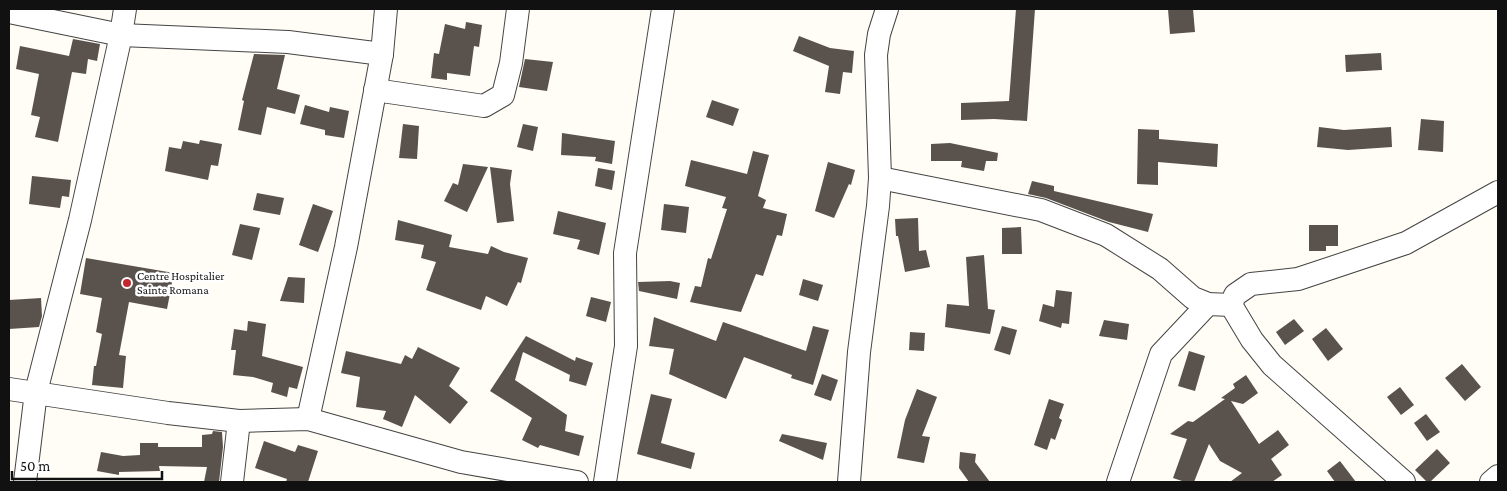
<svg xmlns="http://www.w3.org/2000/svg" width="1507" height="491" viewBox="0 0 1507 491" font-family="'Crimson Pro',serif">
<style>
.building{fill:#5a524d}
.lines{fill:none;stroke-linecap:round;stroke-linejoin:round}
.minor-casing{stroke:#444;stroke-width:24}
.minor{stroke:#fff;stroke-width:22}
.poi-dot{fill:#c4262e;stroke:#fff;stroke-width:2}
.labels{text-anchor:middle;dominant-baseline:central;stroke-width:5;stroke-linejoin:round;paint-order:stroke}
.poi-label{font-size:12px;fill:#111;stroke:#fff;text-anchor:start}
</style>
<rect width="100%" height="100%" fill="#fffdf5"/>
<g class="building">
<path d="M1016,9h19l-8,112 -33,-2 -33,1v-17l48,-2z"/>
<path d="M1168,9h25l2,23 -25,2z"/>
<path d="M466,22l16,3 -3,22 -5,-1 -4,30 -23,-3v7l-16,-2 3,-25 5,1 6,-30 20,5z"/>
<path d="M799,36l31,12 24,3 -2,22 -9,-1 -3,22 -15,-2 4,-26 -36,-15z"/>
<path d="M73,39l27,5 -3,17 -9,-2 -2,15 -14,-2 -14,70 -23,-5 5,-20 -9,-2 8,-41 -23,-5 4,-23 49,10z"/>
<path d="M1381,53l1,17 -36,2 -1,-17z"/>
<path d="M254,54l31,1 -8,34 23,6 -5,19 -28,-7 -6,28 -23,-5 6,-29 -2,-1z"/>
<path d="M525,59l28,3 -6,29 -28,-4z"/>
<path d="M712,100l27,9 -6,17 -27,-9z"/>
<path d="M305,105l24,7 1,-5 19,4 -5,27 -19,-3v-5l-25,-6z"/>
<path d="M1421,119l23,2 -1,31 -25,-2z"/>
<path d="M403,124l16,2 -2,33 -18,-1z"/>
<path d="M523,124l15,3 -5,24 -16,-4z"/>
<path d="M1319,127l25,3 47,-3 1,20 -44,3 -31,-3z"/>
<path d="M1138,129l21,1v9l59,5 -1,23 -59,-5v23l-21,-1z"/>
<path d="M562,133l53,8 -3,23 -17,-3 1,-4 -35,-2z"/>
<path d="M200,140l22,4 -4,22 -7,-1 -3,15 -43,-9 4,-24 12,2 2,-8 16,3z"/>
<path d="M950,143l48,10 -1,8h-11l-2,10 -23,-4 1,-6h-31v-17z"/>
<path d="M753,151l16,4 -11,41 8,4 -3,8 24,6 -5,22 -5,-1 -14,41 -7,-2 -15,38 -51,-10 5,-16 6,1 7,-29 3,1 16,-50 -5,-1 4,-11 -41,-11 6,-26 56,14z"/>
<path d="M828,162l27,8 -4,15 -2,-1 -15,34 -19,-7z"/>
<path d="M463,164l25,3 -21,45 -23,-11 9,-18 5,2z"/>
<path d="M490,167l22,3 -2,14 4,37 -17,2z"/>
<path d="M598,168l17,3 -3,19 -17,-4z"/>
<path d="M32,176l39,4 -2,17 -7,-1 -2,12 -31,-4z"/>
<path d="M1032,181l22,5v5l99,23 -5,18 -39,-10 -63,-24 -18,-4z"/>
<path d="M257,193l27,5 -4,17 -27,-5z"/>
<path d="M313,204l20,7 -15,41 -19,-7z"/>
<path d="M664,204l25,3 -3,26 -25,-3z"/>
<path d="M558,211l48,12 -7,32 -22,-6 3,-9 -27,-6z"/>
<path d="M918,218l1,33 7,-1 4,17 -25,5 -7,-36h-2l-1,-17z"/>
<path d="M398,220l54,15 -3,12 39,7 3,-8 13,6 24,6 -7,25 -3,-1 -11,24 -21,-10 -5,14 -55,-20 10,-28 -15,-4 3,-13 -29,-5z"/>
<path d="M240,224l20,4 -8,32 -20,-5z"/>
<path d="M1309,225h29v21h-12v5h-17z"/>
<path d="M1021,227l1,27h-20v-26z"/>
<path d="M984,255l4,54 7,1 -5,24 -45,-7 2,-23 22,2 -3,-49z"/>
<path d="M86,258l88,15 -7,36 -38,-7 -10,53 7,1 -3,32 -31,-3 2,-19h2l6,-32 -6,-2 6,-34 -22,-4z"/>
<path d="M288,277l17,1 -1,25 -24,-2z"/>
<path d="M803,279l20,6 -5,16 -19,-6z"/>
<path d="M670,281l10,2 -3,16 -38,-8 -1,-9z"/>
<path d="M1056,290l16,2 -3,32 -7,-1 -1,5 -22,-7 4,-17 11,3z"/>
<path d="M591,297l20,5 -5,20 -20,-6z"/>
<path d="M41,298l1,18 -3,11 -30,2v-29z"/>
<path d="M654,317l62,24 7,-19 83,29 7,-25 16,4 -16,55 -22,-7 1,-3 -48,-18 -18,42 -57,-25 5,-25 -25,-3z"/>
<path d="M1294,319l10,12 -19,14 -9,-13z"/>
<path d="M1104,320l25,4 -2,16 -28,-4z"/>
<path d="M248,321l18,3 -4,32 41,11 -6,22 -8,-2 -2,10 -16,-5 2,-9 -20,-6 -20,-2 3,-25h-5l3,-21 13,2z"/>
<path d="M1002,326l15,4 -7,25 -16,-5z"/>
<path d="M1326,328l17,21 -15,12 -16,-22z"/>
<path d="M910,332l15,1 -1,18 -15,-1z"/>
<path d="M526,336l49,25 1,-4 17,6 -7,23 -17,-5 1,-6 -47,-23 -8,28 52,35 -2,16 19,5 -5,20 -39,-11 -2,3 -16,-8 10,-22 -42,-27z"/>
<path d="M418,347l42,21 -11,18 19,16 -18,22 -35,-29 -13,32 -19,-8 3,-8 -30,-4 4,-30 -19,-4 5,-22 55,13 4,-9 7,4z"/>
<path d="M1189,351l16,5 -10,35 -17,-5z"/>
<path d="M1462,364l19,23 -16,14 -20,-23z"/>
<path d="M822,374l16,6 -7,21 -17,-6z"/>
<path d="M1246,375l12,18 -15,11 -12,-3 28,43 19,-14 11,15 -18,14 11,16 -10,7h-42l12,-9 -22,-12 -11,-17 -15,38h-9l-12,-4 14,-39 -17,-5 18,-13 5,1 32,-23 -4,-1 14,-10 -2,-4z"/>
<path d="M1400,387l14,18 -13,10 -14,-18z"/>
<path d="M917,389l20,8 -15,39 8,1 -6,26 -27,-5 8,-38z"/>
<path d="M651,394l21,5 -11,44 34,10 -4,16 -54,-15z"/>
<path d="M1049,399l15,5 -5,14 3,2 -7,20 -4,-2 -4,12 -13,-5z"/>
<path d="M1426,414l14,18 -13,9 -13,-18z"/>
<path d="M213,431l9,1 1,15 -4,35h-15l3,-15 -48,-1 1,5 -41,1v3l-22,-4 4,-19 22,4 17,-1v-12h18v4h44v-12l10,-1z"/>
<path d="M782,434l45,9 -4,17 -44,-19z"/>
<path d="M264,441l31,11 3,-7 20,6 -10,31h-22l1,-3 -32,-11z"/>
<path d="M1437,449l13,14 -20,19h-3l-12,-12z"/>
<path d="M960,452l16,2 -1,8 15,20h-21l-10,-14z"/>
<path d="M1340,461l16,21h-21l-8,-11z"/>
</g>
<g class="lines">
<g class="minor-casing">
<g id="minor">
<path d="M9,12l112,23 167,7 94,12"/>
<path d="M375,90l109,16 19,-11 8,-32 7,-54"/>
<path d="M880,178l161,32 65,25 54,34 33,29 15,6 23,1"/>
<path d="M9,389l159,24 71,8 69,-2 153,43 116,20"/>
<path d="M308,419l38,-172 36,-193 4,-45"/>
<path d="M25,482l11,-90 44,-172 41,-185 4,-26"/>
<path d="M232,482l7,-61"/>
<path d="M605,482l21,-136 -1,-93 38,-244"/>
<path d="M849,482l10,-130 19,-146 2,-28 -4,-123 3,-21 8,-25"/>
<path d="M1118,482l43,-128 47,-50"/>
<path d="M1404,482l-132,-117 -20,-25 -21,-35 4,-10 16,-11 47,-5 108,-36 92,-51"/>
<path d="M1491,482l7,-6"/>
</g>
</g>
<use href="#minor" class="minor"/>
</g>
<circle class="poi-dot" cx="127" cy="283" r="5"/>
<g class="labels">
<g class="poi-label">
<text x="137" y="276">Centre Hospitalier<tspan x="137" dy="14">Sainte Romana</tspan></text>
</g>
</g>
<rect width="1507" height="491" fill="none" stroke="#111111" stroke-width="20"/>
<path d="M12 471v8h150v-8" fill="none" stroke="#111111" stroke-width="2.5"/>
<text x="20" y="471" font-size="15" fill="#111111" stroke="#ffffff" stroke-width="4" paint-order="stroke">50 m</text>
</svg>
